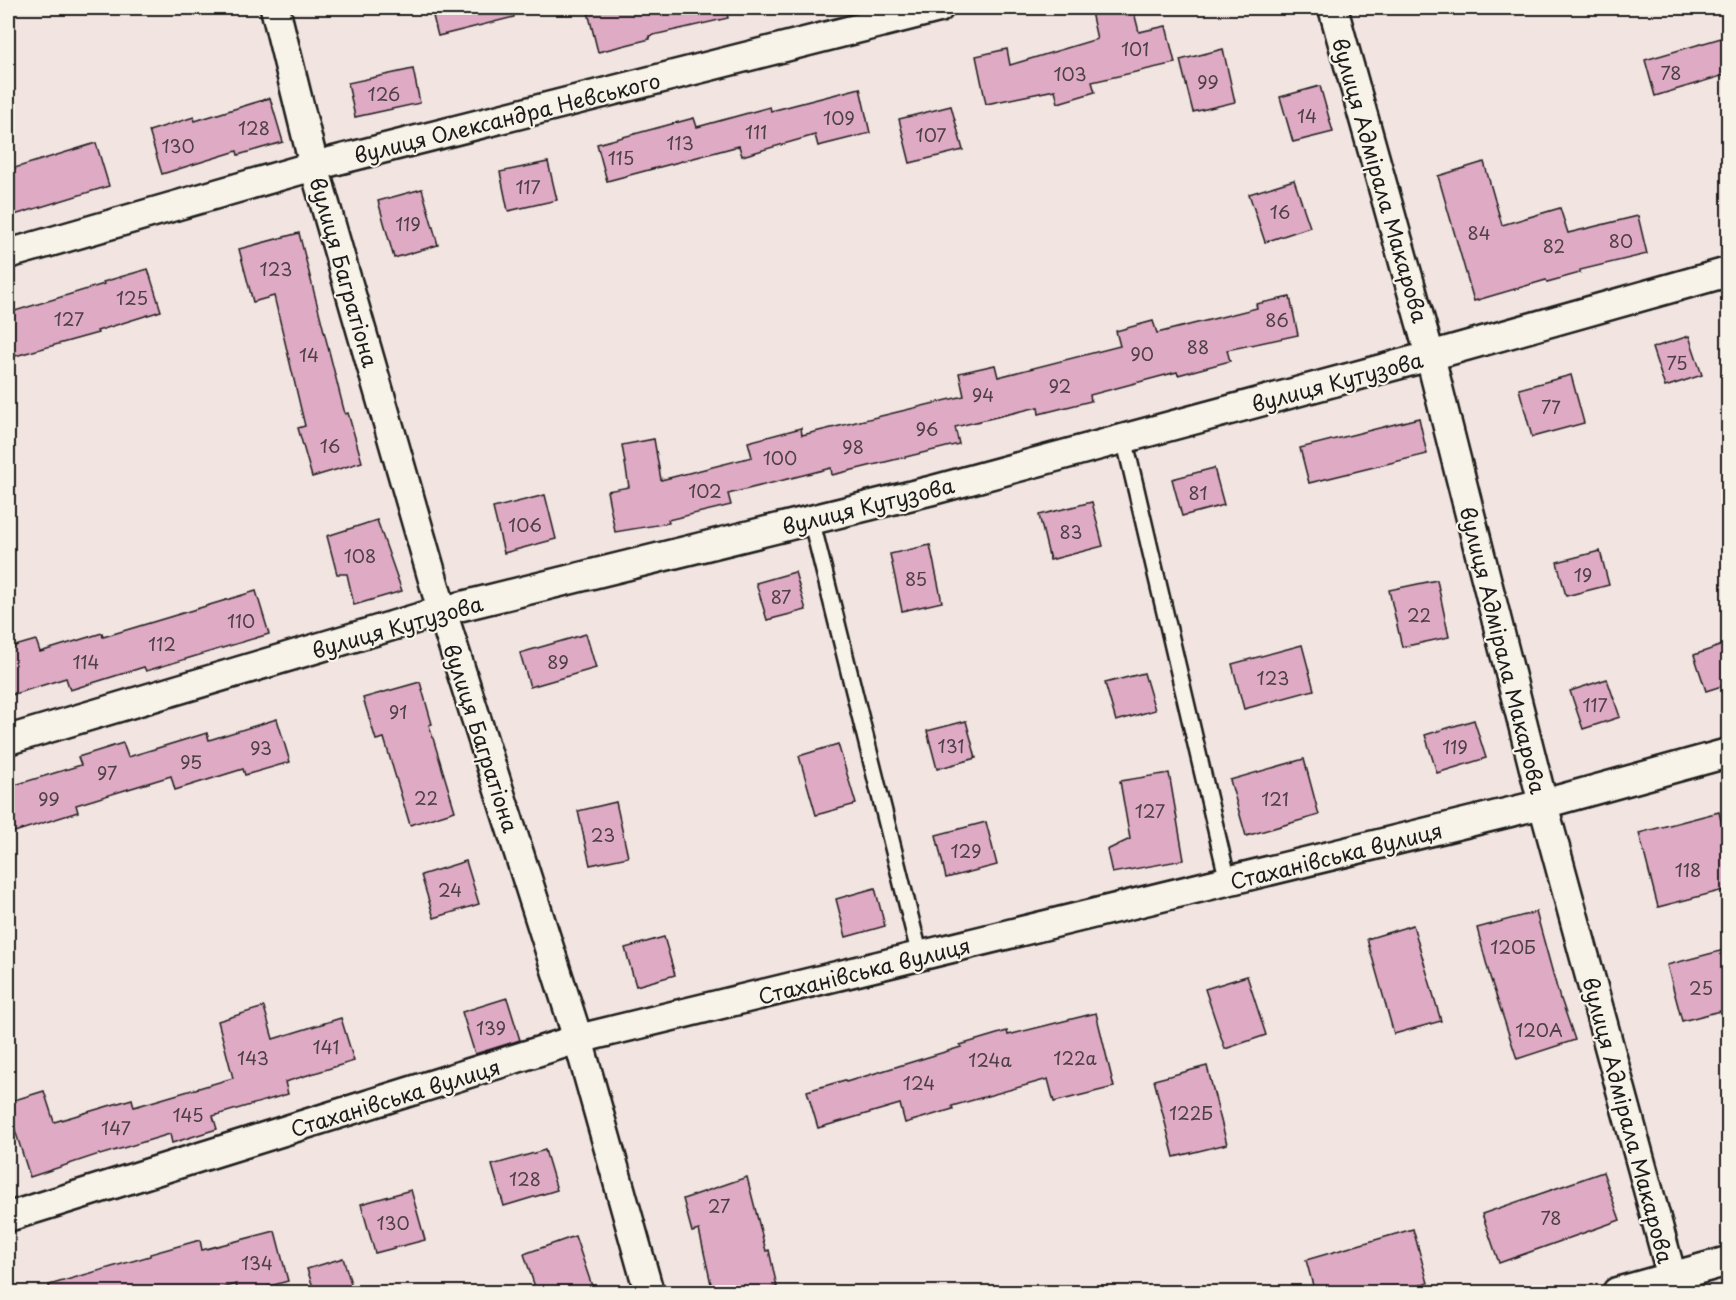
<svg xmlns="http://www.w3.org/2000/svg" width="1736" height="1300" viewBox="0 0 1736 1300" font-family="'Playpen Sans',sans-serif">
<style>
.building{fill:#dfaac4;stroke:#1c1c1c;stroke-width:1.5}
.lines{fill:none;stroke-linecap:round;stroke-linejoin:round}
.service-casing{stroke:#1c1c1c;stroke-width:20}
.minor-casing{stroke:#1c1c1c;stroke-width:33}
.service{stroke:#f7f3e8;stroke-width:15}
.minor{stroke:#f7f3e8;stroke-width:28}
.labels{text-anchor:middle;dominant-baseline:central;stroke-width:4.5;stroke-linejoin:round;paint-order:stroke}
.number-label{font-size:18px;fill:#4d4046}
.street-label{font-size:21px;fill:#1c1c1c;stroke:#f7f3e8}
</style>
<rect width="100%" height="100%" fill="#f2e4e1"/>
<filter id="ink" filterUnits="userSpaceOnUse"><feTurbulence type="fractalNoise" baseFrequency=".0167" numOctaves="2"/><feDisplacementMap in="SourceGraphic" scale="12" xChannelSelector="R" yChannelSelector="G"/><feConvolveMatrix kernelMatrix="1 2 1 2 8 2 1 2 1" color-interpolation-filters="sRGB"/></filter>
<g filter="url(#ink)">
<g class="building">
<path d="M431,8h82l1,9 -76,19z"/>
<path d="M587,8h139l2,10 -79,18 1,3 -52,13z"/>
<path d="M1112,8h21l6,24 27,-6 9,37 -83,19 3,10 -37,11 -3,-13 -69,14 -10,-48 31,-7 3,16 87,-26 -6,-27z"/>
<path d="M1728,36v38l-73,22 -10,-36z"/>
<path d="M1223,49l12,53 -42,10 -13,-52z"/>
<path d="M413,69l7,34 -65,14 -7,-34z"/>
<path d="M1320,86l13,46 -40,10 -13,-45z"/>
<path d="M860,88l10,45 -52,13 -3,-11 -73,21 -3,-10 -132,35 -10,-37 97,-26 3,9 73,-20 1,4z"/>
<path d="M270,98l13,44 -45,13 -1,-4 -75,23 -13,-43 45,-14 1,4z"/>
<path d="M951,106l12,44 -53,13 -11,-44z"/>
<path d="M96,143l13,43 -101,31v-47z"/>
<path d="M548,162l9,38 -49,11 -8,-39z"/>
<path d="M1484,162l18,63 58,-17 8,25 70,-17 9,38 -67,16v3l-33,9 -1,-2 -72,21 -36,-125z"/>
<path d="M1294,180l16,47 -45,15 -16,-48z"/>
<path d="M422,189l16,56 -44,13 -16,-57z"/>
<path d="M299,233l46,181 3,-1 14,49 -50,15 -14,-49 7,-2 -31,-130 -21,6 -14,-53z"/>
<path d="M148,269l13,42 -64,20 1,2 -90,25v-45l96,-29 -1,-2z"/>
<path d="M1290,297l8,38 -71,15 3,11 -52,14 -1,-3 -87,23 1,6 -52,13 -1,-7 -83,20 4,17 -127,31 -1,-7 -103,26 3,11 -63,15 1,3 -54,9 -8,-41 22,-4 -7,-42 32,-6 7,41 91,-23 -4,-15 53,-14 1,7 162,-39 -5,-23 36,-8 3,12 122,-31 -4,-15 37,-10 4,12 100,-25 -1,-4z"/>
<path d="M1689,336l13,39 -37,12 -13,-39z"/>
<path d="M1571,375l13,48 -52,14 -13,-48z"/>
<path d="M1419,418l8,36 -118,29 -9,-35z"/>
<path d="M1214,468l10,37 -42,11 -10,-37z"/>
<path d="M545,495l11,44 -52,14 -11,-45z"/>
<path d="M1092,502l11,44 -53,14 -11,-45z"/>
<path d="M377,520l25,71 -48,14 -7,-31h-10l-10,-38z"/>
<path d="M930,545l12,57 -40,9 -12,-57z"/>
<path d="M1600,551l9,34 -43,11 -9,-34z"/>
<path d="M795,572l11,38 -39,10 -11,-37z"/>
<path d="M1437,580l12,57 -47,10 -13,-57z"/>
<path d="M256,591l13,43 -123,37 -2,-4 -74,23 -4,-12 -58,18v-48l28,-8 4,12 62,-19 1,4z"/>
<path d="M586,634l10,34 -66,19 -10,-34z"/>
<path d="M1728,643v41l-22,7 -12,-36z"/>
<path d="M1302,645l12,45 -70,19 -12,-45z"/>
<path d="M1144,673l11,37 -39,11 -11,-38z"/>
<path d="M1607,679l13,38 -37,12 -13,-38z"/>
<path d="M420,682l12,42 -3,1 26,86 -45,14 -26,-87 -8,2 -13,-42z"/>
<path d="M277,719l13,43 -45,13 -2,-6 -68,21 -4,-14 -95,29 2,7 -70,22v-47l73,-22 -3,-8 45,-14 5,14 79,-24 2,7z"/>
<path d="M1474,720l12,38 -49,15 -12,-38z"/>
<path d="M966,721l10,37 -39,11 -10,-38z"/>
<path d="M838,744l18,60 -40,11 -17,-59z"/>
<path d="M1304,759l15,56 -73,21 -16,-56z"/>
<path d="M1169,773l15,87 -72,13 -5,-23 23,-11 -10,-58z"/>
<path d="M616,802l12,55 -38,8 -12,-54z"/>
<path d="M1719,812l9,38v39l-70,18 -19,-74z"/>
<path d="M986,822l11,43 -51,13 -10,-43z"/>
<path d="M466,861l13,43 -45,14 -13,-43z"/>
<path d="M875,888l10,38 -39,11 -10,-38z"/>
<path d="M1536,912l24,87h1l14,41 -58,19 -27,-82 -13,-49z"/>
<path d="M1413,925l28,96 -47,13 -27,-95z"/>
<path d="M664,937l11,38 -39,11 -11,-38z"/>
<path d="M1728,949v60l-46,12 -15,-56z"/>
<path d="M1247,976l19,59 -41,14 -20,-60z"/>
<path d="M507,998l13,42 -45,14 -13,-42z"/>
<path d="M264,1007l9,32 68,-21 13,43 -69,21 3,12 -75,22 4,13 -45,14 -2,-9 -70,21 -1,-1 -69,23 -22,-69v-6l36,-11 10,31 78,-23 2,8 99,-29 -15,-57z"/>
<path d="M1096,1013l18,74 -60,15 -6,-23 -96,27 1,3 -48,14 -5,-19 -82,24 -11,-37 38,-11 1,2 115,-35 -1,-2 47,-14 1,4z"/>
<path d="M1207,1066l20,78 -53,13 -20,-77z"/>
<path d="M545,1150l12,40 -53,16 -12,-41z"/>
<path d="M1603,1172l17,48 -121,43 -17,-49z"/>
<path d="M747,1177l19,74 3,-1 8,37 -25,6h-39l-14,-63 -7,2 -9,-33z"/>
<path d="M411,1190l14,50 -50,13 -14,-49z"/>
<path d="M1413,1229l15,54 -34,10h-79l-9,-33z"/>
<path d="M275,1231l13,50 -43,12h-7l-2,-9 -30,9h-156l-1,-8 101,-29v-2l50,-14 2,10z"/>
<path d="M575,1236l17,50 -20,7h-35l-13,-39z"/>
<path d="M343,1258l11,35h-39l-8,-24z"/>
</g>
<g class="lines">
<g class="service-casing">
<g id="service">
<path d="M1124,438l104,443"/>
<path d="M811,519l109,437"/>
</g>
</g>
<g class="minor-casing">
<g id="minor">
<path d="M275,8l39,158 128,445 136,428 71,253"/>
<path d="M1333,8l97,348 113,448 133,488"/>
<path d="M8,254l306,-88 625,-158"/>
<path d="M8,740l434,-129 491,-121 497,-134 298,-84"/>
<path d="M8,1217l570,-178 965,-235 185,-51"/>
<path d="M1617,1292l111,-31"/>
</g>
</g>
<use href="#service" class="service"/>
<use href="#minor" class="minor"/>
</g>
</g>
<g class="labels">
<g class="number-label">
<text x="1135" y="48">101</text>
<text x="1671" y="72">78</text>
<text x="1070" y="73">103</text>
<text x="1208" y="81">99</text>
<text x="384" y="93">126</text>
<text x="1307" y="115">14</text>
<text x="839" y="117">109</text>
<text x="254" y="127">128</text>
<text x="756" y="131">111</text>
<text x="931" y="134">107</text>
<text x="680" y="142">113</text>
<text x="178" y="145">130</text>
<text x="621" y="157">115</text>
<text x="528" y="186">117</text>
<text x="1280" y="211">16</text>
<text x="408" y="223">119</text>
<text x="1479" y="232">84</text>
<text x="1621" y="240">80</text>
<text x="1554" y="245">82</text>
<text x="276" y="268">123</text>
<text x="132" y="297">125</text>
<text x="69" y="318">127</text>
<text x="1277" y="319">86</text>
<text x="1198" y="346">88</text>
<text x="1142" y="353">90</text>
<text x="309" y="354">14</text>
<text x="1677" y="362">75</text>
<text x="1060" y="385">92</text>
<text x="983" y="394">94</text>
<text x="1551" y="406">77</text>
<text x="927" y="428">96</text>
<text x="330" y="445">16</text>
<text x="853" y="446">98</text>
<text x="780" y="457">100</text>
<text x="705" y="490">102</text>
<text x="1198" y="492">81</text>
<text x="525" y="524">106</text>
<text x="1071" y="531">83</text>
<text x="360" y="555">108</text>
<text x="1583" y="574">19</text>
<text x="916" y="578">85</text>
<text x="781" y="596">87</text>
<text x="1419" y="614">22</text>
<text x="241" y="620">110</text>
<text x="162" y="643">112</text>
<text x="86" y="661">114</text>
<text x="558" y="661">89</text>
<text x="1273" y="677">123</text>
<text x="1595" y="704">117</text>
<text x="398" y="711">91</text>
<text x="951" y="745">131</text>
<text x="1455" y="746">119</text>
<text x="261" y="747">93</text>
<text x="191" y="761">95</text>
<text x="107" y="772">97</text>
<text x="426" y="797">22</text>
<text x="49" y="798">99</text>
<text x="1275" y="798">121</text>
<text x="1150" y="810">127</text>
<text x="603" y="834">23</text>
<text x="966" y="850">129</text>
<text x="1688" y="869">118</text>
<text x="450" y="889">24</text>
<text x="1513" y="946">120Б</text>
<text x="1701" y="987">25</text>
<text x="491" y="1027">139</text>
<text x="1539" y="1029">120А</text>
<text x="326" y="1046">141</text>
<text x="253" y="1057">143</text>
<text x="1075" y="1057">122а</text>
<text x="990" y="1059">124а</text>
<text x="919" y="1082">124</text>
<text x="1191" y="1112">122Б</text>
<text x="188" y="1114">145</text>
<text x="116" y="1127">147</text>
<text x="525" y="1178">128</text>
<text x="719" y="1205">27</text>
<text x="1551" y="1217">78</text>
<text x="393" y="1222">130</text>
<text x="257" y="1262">134</text>
</g>
<g class="street-label">
<text transform="translate(507 117) rotate(-14)">вулиця Олександра Невського</text>
<text transform="translate(1381 180) rotate(74)">вулиця Адмірала Макарова</text>
<text transform="translate(345 272) rotate(74)">вулиця Багратіона</text>
<text transform="translate(1337 381) rotate(-15)">вулиця Кутузова</text>
<text transform="translate(868 505) rotate(-14)">вулиця Кутузова</text>
<text transform="translate(397 626) rotate(-16)">вулиця Кутузова</text>
<text transform="translate(1504 650) rotate(76)">вулиця Адмірала Макарова</text>
<text transform="translate(482 738) rotate(72)">вулиця Багратіона</text>
<text transform="translate(1336 855) rotate(-14)">Стаханівська вулиця</text>
<text transform="translate(864 970) rotate(-14)">Стаханівська вулиця</text>
<text transform="translate(395 1097) rotate(-17)">Стаханівська вулиця</text>
<text transform="translate(1629 1120) rotate(75)">вулиця Адмірала Макарова</text>
</g>
</g>
<rect width="1736" height="1300" fill="none" stroke="#f7f3e8" stroke-width="30"/>
<rect x="15" y="15" width="1706" height="1270" fill="none" stroke="#1c1c1c" stroke-width="2" filter="url(#ink)"/>
</svg>
